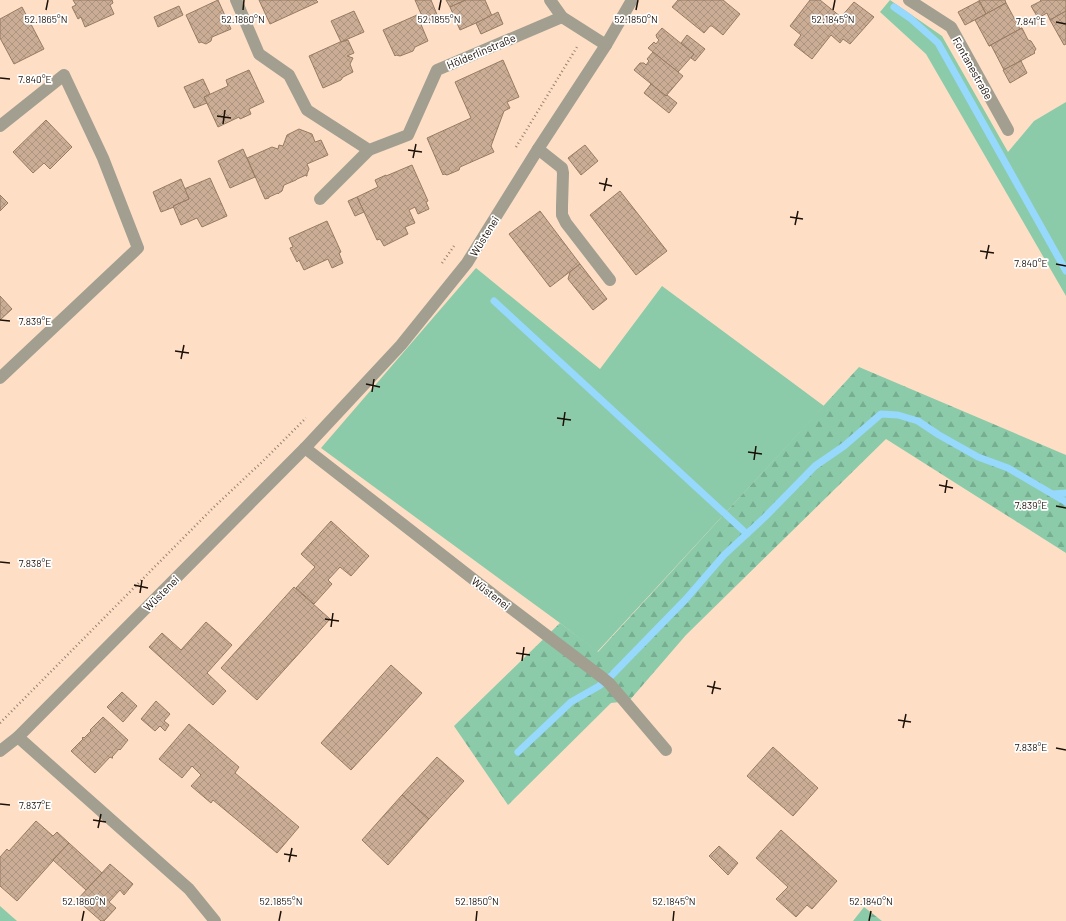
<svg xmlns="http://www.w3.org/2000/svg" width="1066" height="921" viewBox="0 0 1066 921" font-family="Barlow,sans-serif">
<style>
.green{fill:#8bcba9}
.forest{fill:url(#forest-firs)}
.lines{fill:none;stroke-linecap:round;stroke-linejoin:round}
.stream{stroke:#97d8fd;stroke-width:7}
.building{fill:url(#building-cross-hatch);stroke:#967b63}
.path{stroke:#97816f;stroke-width:2.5;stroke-dasharray:1 3;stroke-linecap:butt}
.lane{stroke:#a29f90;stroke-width:12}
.street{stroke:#a29f90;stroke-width:12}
.ticks{fill:none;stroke:#1c1108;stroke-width:1.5}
.labels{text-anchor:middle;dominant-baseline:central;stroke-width:3.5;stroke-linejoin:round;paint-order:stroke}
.street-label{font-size:11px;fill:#1c1108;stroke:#fff}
.ticks-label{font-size:10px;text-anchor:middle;fill:#1c1108;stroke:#fff;stroke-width:3.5;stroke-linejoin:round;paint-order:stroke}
</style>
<defs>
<pattern id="forest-firs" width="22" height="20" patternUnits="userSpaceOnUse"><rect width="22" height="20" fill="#8bcba9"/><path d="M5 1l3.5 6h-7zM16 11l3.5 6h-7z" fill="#77ad90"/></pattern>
<pattern id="building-cross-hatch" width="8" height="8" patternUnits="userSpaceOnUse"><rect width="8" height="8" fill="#caad94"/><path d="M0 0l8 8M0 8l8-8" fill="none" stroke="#ad947e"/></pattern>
</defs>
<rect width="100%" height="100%" fill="#fedfc6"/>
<g class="green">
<path d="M890,0l52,36 66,116 26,-31 32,-19v194l-140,-242 -46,-42z"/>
<path d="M476,268l124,101 62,-83 162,120 -227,246 -37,-29 -239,-175z"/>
<path d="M0,906l17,15h-17z"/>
</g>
<g class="forest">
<path d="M859,367l207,88v98l-180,-114 -200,196 -57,66 -18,2 -103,102 -54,-79 106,-103 38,29z"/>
<path d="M864,907l18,14h-29z"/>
</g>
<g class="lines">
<g class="stream">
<path d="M894,7l16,11 28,25 128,228"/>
<path d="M494,301l253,233"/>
<path d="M1053,494l13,-1"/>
<path d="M518,752l53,-50 28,-16 12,-10 75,-77 38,-44 41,-38 50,-51 29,-20 37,-32 17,1 20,6 21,14 39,22 30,11 58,34"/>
</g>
</g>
<g class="building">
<path d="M73,0h39l1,3 -3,2 4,9 -29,13 -4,-10 -3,2 -6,-12 4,-2z"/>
<path d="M218,0l13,29 -19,8 -1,4 -5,3 -5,-2 -2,1 -13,-28z"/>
<path d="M259,0h57l2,2 -48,22z"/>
<path d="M415,0h16l7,17 -13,6z"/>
<path d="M446,0h20l-16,7z"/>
<path d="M466,0h19l7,16 -32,14 -10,-23z"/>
<path d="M678,0h45l17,14 -17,21 -11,-9h-2l-6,7 -32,-26z"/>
<path d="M810,0h10l21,17 13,-15 20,15 -24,27 -7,-5 -3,4 -9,-8 -19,24 -18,-14 7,-10 -11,-9z"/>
<path d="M979,0h26l1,3 -20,11z"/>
<path d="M1040,0h26v11l-16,9 -3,-7 -9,5 -7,-12 10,-5z"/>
<path d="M979,1l7,13 -21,11 -7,-13z"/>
<path d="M1006,3l14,26 2,-1 -33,18 -14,-26z"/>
<path d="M179,6l4,9 -25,12 -4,-10z"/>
<path d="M22,7l22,42 -30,15 -14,-26v-19z"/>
<path d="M354,11l10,21 -23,10 -10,-21z"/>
<path d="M1066,11v33l-2,1 -14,-25z"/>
<path d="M498,12l5,12 -22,10 -5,-11z"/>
<path d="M417,15l11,26 -13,6 -2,4 -13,5 -4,-1 -1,1 -12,-26z"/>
<path d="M662,28l32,26 -16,18 -30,-24 6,-6 2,2 3,-4 -2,-2 -1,-3z"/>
<path d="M1022,28l6,12 3,1 5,8 -2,3 1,1 -31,17 -13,-25 -2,1z"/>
<path d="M687,35l18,14 -10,12 -4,-3 3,-4 -13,-11z"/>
<path d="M348,40l6,13 -7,3 6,2 -3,6 3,8 -10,5 -2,3 -18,8 -14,-32 31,-14h1z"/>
<path d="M653,52l30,24 -17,20 -32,-26 6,-7h4l2,2 3,-4 -2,-2z"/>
<path d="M503,60l16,37 -12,5 3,6 -6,3 -13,35 3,6 -34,15 -1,3 -12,5 -3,-1 -1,1 -16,-37 44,-20 -16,-36z"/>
<path d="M1021,61l6,12 -17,10 -7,-13z"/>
<path d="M249,70l15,32 -15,7 2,5 -11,5 -1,-2 -21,10 -14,-30 24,-11 -2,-6z"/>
<path d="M203,79l7,15 -6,3 3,6 -13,5 -10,-21z"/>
<path d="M651,84l15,12 1,-1 10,8 -8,10 -25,-20z"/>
<path d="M46,120l26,27 -22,22 -6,-6 -11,10 -20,-21z"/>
<path d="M299,129l13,5 3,8 6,-2 7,15 -21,9 2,5 -2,5v2h-1v-1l-9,4 -1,1 -12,5 -2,6 -3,2 -1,1v-1l-9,4v1l-4,1 -18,-41 25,-11 6,2 1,-4 4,1 4,-11z"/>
<path d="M585,145l13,16 -17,14 -13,-17z"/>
<path d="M243,149l12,28 -25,11 -12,-27z"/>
<path d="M412,165l16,36 -2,1 3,7 -11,5 -3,-7 -6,3 6,13 -10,4 3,7 -24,12 -4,-7 -3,1 -20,-43 21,-10 -3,-7 11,-5v1z"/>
<path d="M210,178l17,38 -25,11 -5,-9 -16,7 -8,-19 16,-7 -5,-10z"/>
<path d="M181,179l8,20 -16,7 1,1 -13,5 -8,-20z"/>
<path d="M620,191l47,60 -31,24 -46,-60z"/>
<path d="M0,195l8,8 -8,8z"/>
<path d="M357,197l7,15 -9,4 -7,-15z"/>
<path d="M540,211l40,53 -30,23 -41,-53z"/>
<path d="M327,221l14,31 -2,1 4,10 -11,5 -4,-9 -24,11 -5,-10 -2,2 -7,-14 3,-1 -4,-9z"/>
<path d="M580,264l27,35 -14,11 -25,-31 2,-7z"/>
<path d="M0,296l12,13 -12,11z"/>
<path d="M331,521l38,35 -18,20 -11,-9 -12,13 4,4 -18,20 -18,-16 19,-21 -14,-13z"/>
<path d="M294,587l36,32 -73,81 -36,-32z"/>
<path d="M206,622l26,23 -25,28 19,18 -13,14 -64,-58 13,-14 19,17z"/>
<path d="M391,665l31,28 -71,77 -30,-27z"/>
<path d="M122,692l15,14 -14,16 -16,-15z"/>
<path d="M156,701l14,13 -6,7 5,4 -4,6 -5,-5 -5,5 -14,-12z"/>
<path d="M103,717l25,23 -8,10 -1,-1 -7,8 1,1h-1l-2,-1 -15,16 -24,-22 12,-12 -1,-1 1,-1 1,1 7,-7 -1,-1z"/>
<path d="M189,724l50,43 -4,6 64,54 -22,26 -64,-53 -2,3 -20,-17 10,-11 -9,-9 -10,12 -23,-19z"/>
<path d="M773,747l45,41 -25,28 -46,-40z"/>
<path d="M437,757l27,24 -35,38 -27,-24z"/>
<path d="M402,795l27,24 -41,46 -26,-25z"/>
<path d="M36,821l17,15 4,-4 12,11 -52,58 -17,-15v-29l7,-8 2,2z"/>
<path d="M781,830l56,51 -25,28 -5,-4 -11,12 -20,-18 12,-12 -32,-29z"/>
<path d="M69,843l33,30 -16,17 -33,-30z"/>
<path d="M719,846l19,17 -10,12 -19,-19z"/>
<path d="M110,864l23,20 -9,11 -4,-5 -11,12 7,6 -12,13h-3l-24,-21z"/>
</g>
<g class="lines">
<g class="path">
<path d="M516,147l61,-100"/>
<path d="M442,263l12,-17"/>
<path d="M0,723l213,-215 50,-47 43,-43"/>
</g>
<g class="lane">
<path d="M538,149l24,19 1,5 -1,33v9l4,8 44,57"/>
<path d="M305,448l195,152 103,78 6,5 57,67"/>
</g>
<g class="street">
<path d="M236,0l23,54 30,21 18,35 62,40 39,-15 29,-65 125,-53"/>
<path d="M550,0l12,17 44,28"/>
<path d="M909,0l42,27 57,103"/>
<path d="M0,126l64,-51 39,83 35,90 -138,130"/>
<path d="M320,199l49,-49"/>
<path d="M18,737l171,152 26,32"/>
<path d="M0,751l18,-14 287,-289 96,-103 66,-82 71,-114 68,-104 26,-45"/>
</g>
</g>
<path class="ticks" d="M46,10l2,-10M243,10l1,-10M439,10l2,-10M636,10l2,-10M833,10l2,-10M1056,22l10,2M0,78l10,1M217,116l14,2M223,124l2,-14M408,150l14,2M413,158l3,-14M599,183l13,3M604,191l3,-13M790,217l13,2M795,225l3,-14M980,251l14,2M986,259l3,-14M1056,264l10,2M0,320l10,1M175,351l14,2M181,359l3,-14M366,384l14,3M372,392l2,-13M557,418l14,2M563,426l2,-14M748,452l14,2M754,460l2,-14M939,485l14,3M945,493l2,-13M1056,506l10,2M0,562l10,1M134,585l14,3M140,593l2,-13M325,619l14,2M331,627l2,-14M516,653l14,2M522,661l2,-14M707,686l14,3M712,694l3,-13M898,720l13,2M903,728l3,-14M1056,748l10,2M0,804l10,1M93,820l13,2M98,828l3,-14M284,854l13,2M289,862l3,-14M82,921l2,-10M279,921l2,-10M476,921l1,-10M673,921l1,-10M869,921l2,-10"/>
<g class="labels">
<g class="street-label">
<text transform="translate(481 51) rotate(-23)">Hölderlinstraße</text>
<text transform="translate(973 68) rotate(61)">Fontanestraße</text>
<text transform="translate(484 236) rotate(-58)">Wüstenei</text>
<text transform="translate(161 593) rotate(-45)">Wüstenei</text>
<text transform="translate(491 593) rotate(38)">Wüstenei</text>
</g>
</g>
<g class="ticks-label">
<text x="46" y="23">52.1865°N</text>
<text x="243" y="23">52.1860°N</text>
<text x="439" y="23">52.1855°N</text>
<text x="636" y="23">52.1850°N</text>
<text x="833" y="23">52.1845°N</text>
<text x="1031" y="25">7.841°E</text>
<text x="35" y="83">7.840°E</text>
<text x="1031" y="267">7.840°E</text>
<text x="35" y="325">7.839°E</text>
<text x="1031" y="509">7.839°E</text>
<text x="35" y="567">7.838°E</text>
<text x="1031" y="751">7.838°E</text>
<text x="35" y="809">7.837°E</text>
<text x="84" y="905">52.1860°N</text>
<text x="281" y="905">52.1855°N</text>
<text x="477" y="905">52.1850°N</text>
<text x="674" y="905">52.1845°N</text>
<text x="871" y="905">52.1840°N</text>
</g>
</svg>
